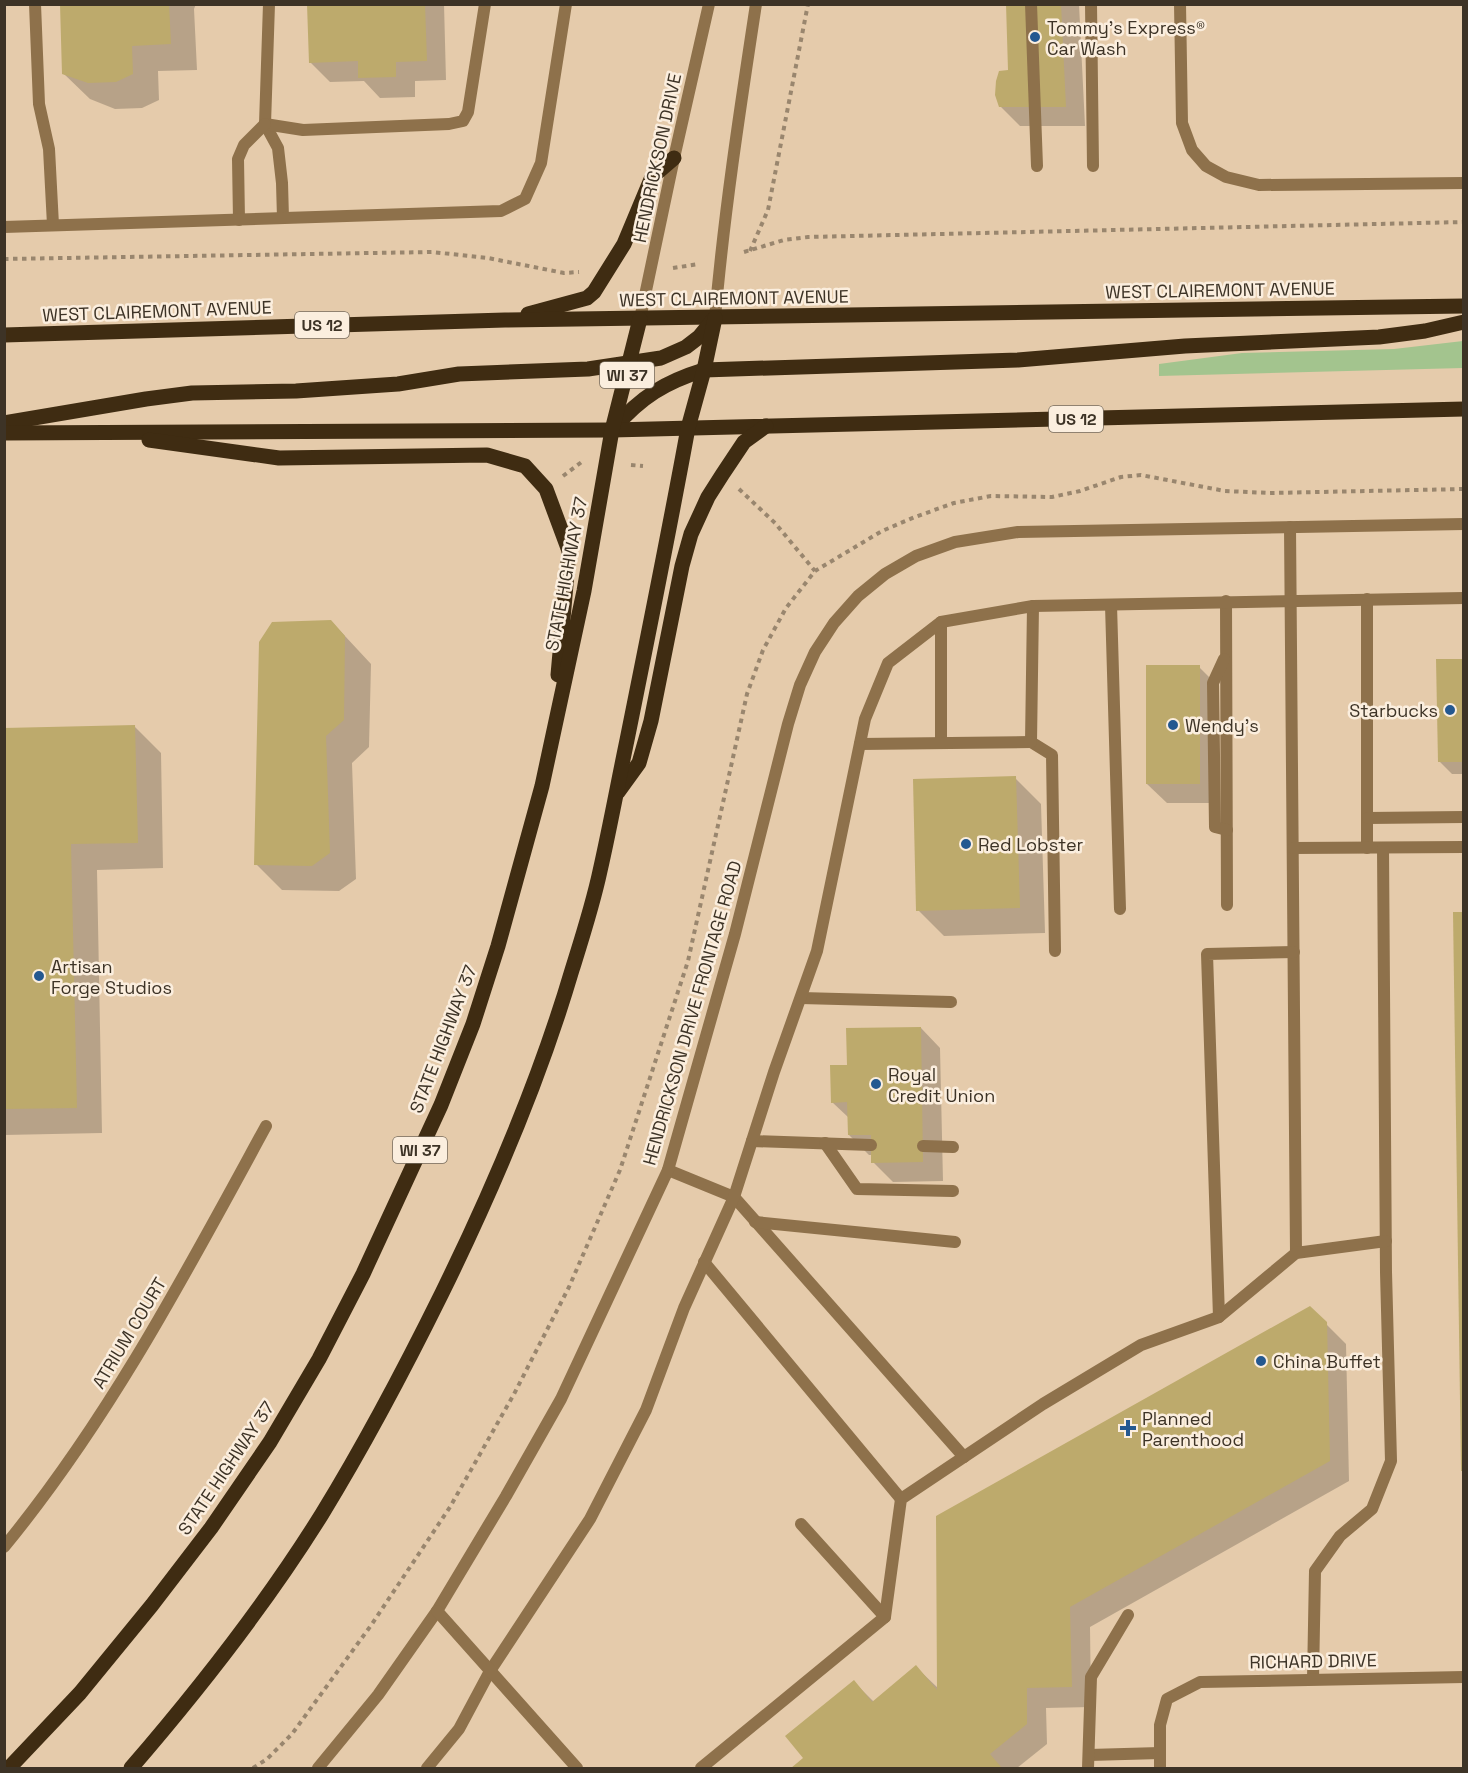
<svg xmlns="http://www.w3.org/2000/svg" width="1468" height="1773" viewBox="0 0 1468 1773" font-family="'Space Grotesk',sans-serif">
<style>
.green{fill:#a3c48e}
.shadow{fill:#0003}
.building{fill:#bdaa6c}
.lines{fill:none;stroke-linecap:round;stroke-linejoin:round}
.path{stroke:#99866e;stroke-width:4;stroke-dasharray:4.5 4.5;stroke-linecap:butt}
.lane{stroke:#8e714b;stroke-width:12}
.street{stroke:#8e714b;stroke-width:12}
.primary{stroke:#3f2c12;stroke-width:15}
.poi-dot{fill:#245890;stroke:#fbeede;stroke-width:2}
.labels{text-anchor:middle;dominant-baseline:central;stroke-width:5;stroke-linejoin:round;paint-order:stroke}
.shield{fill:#fbeede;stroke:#766b5d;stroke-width:1.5}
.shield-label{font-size:16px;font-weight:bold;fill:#3d3326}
.poi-label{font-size:18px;fill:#3d3326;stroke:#fbeede;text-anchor:start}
.street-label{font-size:18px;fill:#3d3326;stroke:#fbeede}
</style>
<rect width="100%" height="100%" fill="#e5cbab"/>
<path class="green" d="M1463,341v27l-304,8v-12l83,-11 152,-4z"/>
<g class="shadow">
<path d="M62,4h134l-2,5 3,61 -39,1 1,29 -17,8 -27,1 -25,-10 -27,-26z"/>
<path d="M309,4h135l2,76 -31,1v16l-35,1 -16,-17 -34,1 -20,-20z"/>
<path d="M1008,4h71l6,122h-65l-20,-20 10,-35z"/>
<path d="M331,621l40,43 -2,83 -17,16 4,116 -17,12 -57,-1 -26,-26z"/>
<path d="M1464,660v114h-12l-13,-13z"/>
<path d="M1199,667l20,20v116h-52l-20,-19z"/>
<path d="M135,727l26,26 2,115 -66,2 5,263 -98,2v-406z"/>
<path d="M1015,778l26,26 4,129 -101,3 -26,-26z"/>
<path d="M921,1028l19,20 3,133 -50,1 -20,-20v-7h-4l-20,-20v-17l-17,-16 16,-35z"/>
<path d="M1310,1308l36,36 3,137 -259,146 1,80 -45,1 1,36 -30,24h-224l12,-10 49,-76 20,20 42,-35 23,22z"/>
</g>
<g class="building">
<path d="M60,4h109l2,40 -39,2 1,28 -17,8 -28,1 -26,-9z"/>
<path d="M307,4h118l2,57 -31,1v15l-38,1v-17l-49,2z"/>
<path d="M1006,4h55l5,103h-67l-4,-12 1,-14 3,-10 9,-1z"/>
<path d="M331,620l14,16 -1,84 -18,16 4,117 -18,13 -58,-1 5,-223 13,-20z"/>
<path d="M1436,659h28v103h-26z"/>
<rect x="1146" y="665" width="54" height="119"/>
<path d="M135,725l3,118 -67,1 6,264 -73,1v-381z"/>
<path d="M1016,776l4,132 -104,3 -3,-132z"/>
<path d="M1453,912h11v559h-3z"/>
<path d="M921,1027l2,135 -52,1v-28h-23l-1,-33 -16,1 -1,-38h17l-1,-37z"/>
<path d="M1310,1306l17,16 3,139 -260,146 2,80 -45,1v36l-37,30 12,14h-211l12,-10 -18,-22 69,-56 18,22 44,-37 21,25 -1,-174z"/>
</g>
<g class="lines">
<g class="path">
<path d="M750,251l18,-41 40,-206"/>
<path d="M744,252l40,-12 24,-3 656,-15"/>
<path d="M4,259l428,-7 56,6 76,15 15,-1"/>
<path d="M673,268l26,-4"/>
<path d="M631,465l12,1"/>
<path d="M563,476l20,-15"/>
<path d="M739,489l36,34 40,48"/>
<path d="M253,1768l14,-9 25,-25 80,-110 78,-117 64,-113 55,-107 51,-117 68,-209 59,-267 16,-44 23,-42 29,-37 67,-40 33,-14 39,-14 37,-7 61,1 28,-6 41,-14 20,-2 84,16 45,2 194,-4"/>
</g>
<g class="lane">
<path d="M35,4l4,100 10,45 4,76"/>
<path d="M269,4l-4,120 13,24 4,35 1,35"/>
<path d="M1031,4l6,162"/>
<path d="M1091,4l2,162"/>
<path d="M265,124l38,6 146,-6 14,-3 5,-9 17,-108"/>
<path d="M239,220l-1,-61 6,-14 21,-21"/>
<path d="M1290,527l6,726"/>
<path d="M1367,599v249"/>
<path d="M1226,601l1,304"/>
<path d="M1111,605l9,304"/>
<path d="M1033,606l-2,136 21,13 3,196"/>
<path d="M941,622v121"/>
<path d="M1224,659l-11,24 2,144 12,3"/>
<path d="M860,744l171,-2"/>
<path d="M1368,818l96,-1"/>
<path d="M1293,848l171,-1"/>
<path d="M801,998l150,4"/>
<path d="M752,1141l119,4"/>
<path d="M825,1143l32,46 96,2"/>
<path d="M923,1146l30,1"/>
<path d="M668,1170l66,27 230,260"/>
<path d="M755,1222l200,20"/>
<path d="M704,1262l197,237"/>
<path d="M1219,1317l-12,-363 87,-2"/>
<path d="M801,1524l84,93"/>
<path d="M1313,1679l2,-108 25,-35 32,-27 19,-48 -5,-189 -3,-424"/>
<path d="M1089,1755l71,-2"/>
<path d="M318,1768l60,-73 59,-84 69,-115 55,-97 107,-229 67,-236 53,-210 12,-39 15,-33 19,-29 24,-27 27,-22 31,-18 39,-14 63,-10 446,-8"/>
<path d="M427,1768l32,-39 31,-58 100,-152 56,-109 38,-102 50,-111 40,-125 43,-121 48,-232 23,-56 53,-41 92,-16 431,-8"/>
<path d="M701,1768l184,-151 16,-118 142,-95 98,-59 78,-28 77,-64 90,-12"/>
<path d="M1088,1768l3,-91 37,-62"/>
</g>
<g class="street">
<path d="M1180,4l2,119 10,27 14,16 20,11 33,8 205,-2"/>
<path d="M4,227l497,-16 24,-12 16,-36 25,-159"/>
<path d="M715,318c9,-105 25,-209 41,-314"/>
<path d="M640,319l34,-161 35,-154"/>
<path d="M4,1547c106,-129 183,-276 262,-421"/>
<path d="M437,1611l140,157"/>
<path d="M1160,1768v-43l7,-26 33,-17 264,-5"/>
</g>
<g class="primary">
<path d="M528,314l59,-16 7,-6 30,-48 28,-67 22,-19"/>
<path d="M4,335l501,-15 959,-14"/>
<path d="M4,423l142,-24 46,-6 104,-2 102,-7 61,-10 129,-5 73,-11 25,-11 13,-10 14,-17"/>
<path d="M614,428c27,-31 51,-46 90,-58l314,-10 167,-14 194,-9 46,-6 39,-9"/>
<path d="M4,433l608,-3 852,-21"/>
<path d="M149,440l130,18 208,-3 38,11 21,23 23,62 -11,124"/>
<path d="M618,792l21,-29 12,-42 31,-155 9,-32 17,-37 14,-22 22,-33 22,-16"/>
<path d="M9,1768l71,-75 72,-88 59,-77 59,-86 49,-83 44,-85 78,-169 32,-81 25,-78 44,-160 42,-195 28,-161 28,-111"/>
<path d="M131,1768c69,-80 135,-164 191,-254 44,-72 83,-146 120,-221 51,-104 97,-211 130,-323 10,-32 21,-66 28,-99 10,-44 18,-88 27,-131 21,-104 42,-208 61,-312l16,-58 11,-52"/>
</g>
</g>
<g class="poi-dot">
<circle cx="1035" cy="37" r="6"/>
<circle cx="1450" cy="710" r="6"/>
<circle cx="1173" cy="725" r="6"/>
<circle cx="966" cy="844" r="6"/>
<circle cx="39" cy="976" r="6"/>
<circle cx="876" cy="1084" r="6"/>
<circle cx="1261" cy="1361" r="6"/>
<path d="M1125 1419h6v6h6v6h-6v6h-6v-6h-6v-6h6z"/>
</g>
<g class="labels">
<g class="shield">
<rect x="295" y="312" width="54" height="26" rx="4.5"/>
<rect x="600" y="362" width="54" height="26" rx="4.5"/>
<rect x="1049" y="406" width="54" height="26" rx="4.5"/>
<rect x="393" y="1137" width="54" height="26" rx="4.5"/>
</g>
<g class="shield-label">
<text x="322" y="325">US 12</text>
<text x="627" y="375">WI 37</text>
<text x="1076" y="419">US 12</text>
<text x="420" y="1150">WI 37</text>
</g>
<g class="poi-label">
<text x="1047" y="27">Tommy's Express®<tspan x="1047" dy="21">Car Wash</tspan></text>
<text x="1438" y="710" text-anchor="end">Starbucks</text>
<text x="1185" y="725">Wendy's</text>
<text x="978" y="844">Red Lobster</text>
<text x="51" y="966">Artisan<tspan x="51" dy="21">Forge Studios</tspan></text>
<text x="888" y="1074">Royal<tspan x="888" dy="21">Credit Union</tspan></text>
<text x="1273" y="1361">China Buffet</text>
<text x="1142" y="1418">Planned<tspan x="1142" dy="21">Parenthood</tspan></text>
</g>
<g class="street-label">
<text transform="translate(657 158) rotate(-78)">HENDRICKSON DRIVE</text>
<text transform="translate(1220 290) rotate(-1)">WEST CLAIREMONT AVENUE</text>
<text transform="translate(734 298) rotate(-1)">WEST CLAIREMONT AVENUE</text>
<text transform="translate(157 311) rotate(-2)">WEST CLAIREMONT AVENUE</text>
<text transform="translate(566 574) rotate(-79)">STATE HIGHWAY 37</text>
<text transform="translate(692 1013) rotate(-74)">HENDRICKSON DRIVE FRONTAGE ROAD</text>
<text transform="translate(443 1039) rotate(-69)">STATE HIGHWAY 37</text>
<text transform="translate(129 1333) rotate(-59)">ATRIUM COURT</text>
<text transform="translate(226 1468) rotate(-56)">STATE HIGHWAY 37</text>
<text transform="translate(1313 1661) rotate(-1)">RICHARD DRIVE</text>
</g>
</g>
<rect width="1468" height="1773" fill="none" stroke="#3d3326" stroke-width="12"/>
</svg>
